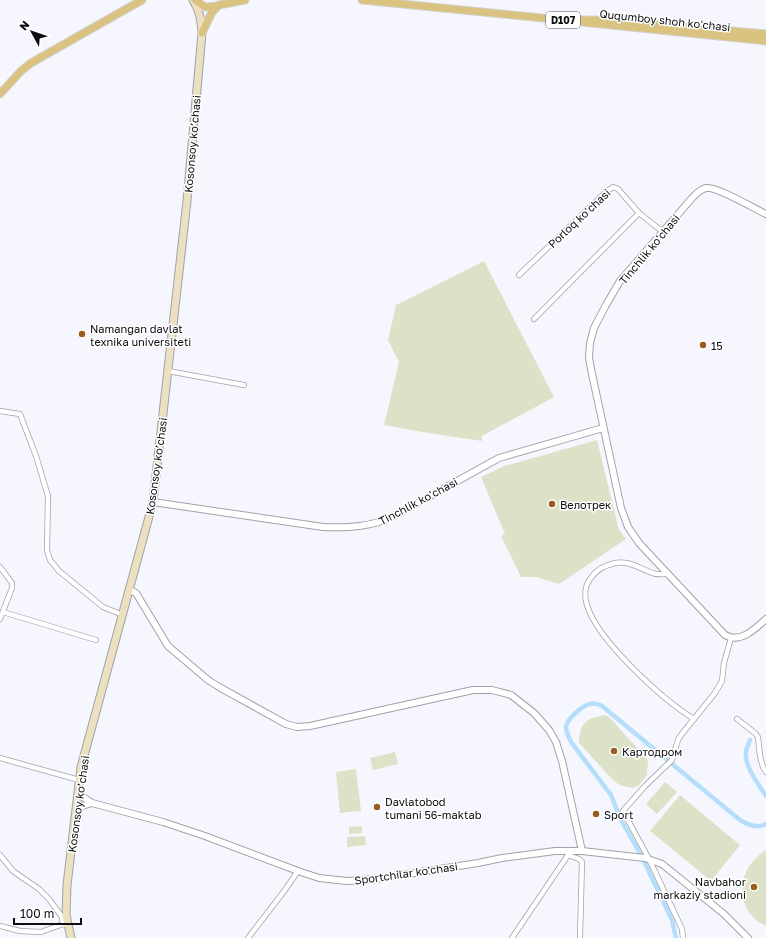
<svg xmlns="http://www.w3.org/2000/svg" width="766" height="938" viewBox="0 0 766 938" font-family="'Golos Text',sans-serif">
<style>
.green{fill:#dce2c7}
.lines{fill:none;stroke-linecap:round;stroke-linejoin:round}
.canal{stroke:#b4def9;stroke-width:4.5}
.minor-casing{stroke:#a1a2a8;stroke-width:6}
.tertiary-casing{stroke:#a1a2a8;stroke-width:8}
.secondary-casing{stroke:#a1a2a8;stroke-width:9}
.primary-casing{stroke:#d3d3d4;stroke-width:9}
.minor{stroke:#fff;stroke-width:4.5}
.tertiary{stroke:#fff;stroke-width:6}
.secondary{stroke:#ece0c0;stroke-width:7}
.primary{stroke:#dac281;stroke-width:7}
.poi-dot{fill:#995d1f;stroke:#fff;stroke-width:1.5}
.labels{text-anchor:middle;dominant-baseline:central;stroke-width:3;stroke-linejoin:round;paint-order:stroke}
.shield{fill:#fff;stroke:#555657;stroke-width:1}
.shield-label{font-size:10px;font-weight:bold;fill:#0c0d0f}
.street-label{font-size:11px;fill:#0c0d0f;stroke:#fff}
.poi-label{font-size:11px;fill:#0c0d0f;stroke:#fff;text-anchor:start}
</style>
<rect width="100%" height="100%" fill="#f6f7fe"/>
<g class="green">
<path d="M484,261l70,136 -72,39v5l-54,-8 -44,-8 15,-63 -11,-22 8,-35z"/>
<path d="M597,440l22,90 7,9 -67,45 -23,-7h-15l-20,-41 4,-2 -24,-57 23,-11z"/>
<path d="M605,715l4,2 39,43 -1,15 -8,10 -6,3 -10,-2 -5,-2 -6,-5 -33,-36c0,-20 8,-25 26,-28z"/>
<path d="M395,752l3,12 -25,6 -3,-12z"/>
<path d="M356,769l5,42 -21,2 -4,-41z"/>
<path d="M665,782l12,10 -20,22 -11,-10z"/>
<path d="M680,795l60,50 -29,36 -61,-50z"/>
<path d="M362,826v7l-13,1v-7z"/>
<path d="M365,836l1,9 -19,2v-10z"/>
<path d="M766,850v76c-3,-2 -8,-4 -11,-7 -22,-21 -14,-54 11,-69z"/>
</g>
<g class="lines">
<g class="canal">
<path d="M750,740c-1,4 -4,8 -4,12 -2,14 13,33 20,44"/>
<path d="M676,938l-4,-18 -30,-63 -21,-37 -10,-25 -40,-53c-2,-5 -5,-9 -5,-15 0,-7 17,-22 24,-23 4,-1 8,0 12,2l138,114c8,5 17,9 26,4"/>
</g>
<g class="minor-casing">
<g id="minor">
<path d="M519,275l87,-83 7,-5 5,2 21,24 24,19"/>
<path d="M534,319l105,-106"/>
<path d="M168,371l76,14"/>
<path d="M0,411l20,3 16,42 12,40 -1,54 3,10 9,11 44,36 20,8"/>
<path d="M0,567l12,16v5l-12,31"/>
<path d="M668,574c-5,0 -11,1 -15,-1 -13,-4 -24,-13 -38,-10 -10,2 -19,7 -25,16 -5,7 -6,17 -3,26 10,35 76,95 107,114"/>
<path d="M3,612l93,28"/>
<path d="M737,719l18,14 3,4 2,19 3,11 3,5"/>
<path d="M0,758l79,22"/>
<path d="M569,853l-1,2 11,4 3,3 -2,76"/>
<path d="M0,855l13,16 26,18 10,10 13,18 1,7"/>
<path d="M0,926l20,5 21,1 22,-8 3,1"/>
<path d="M248,938l37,-48 13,-19"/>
<path d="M512,938l56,-83"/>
<path d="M683,938l-1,-9 -33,-70 -26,-48 22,-25 27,-26 6,-20 3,-5 34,-42 7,-12 2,-18 7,-25"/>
</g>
</g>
<g class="tertiary-casing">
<g id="tertiary">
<path d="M766,214c-11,-5 -50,-28 -60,-26 -5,1 -10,6 -13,9l-73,84 -14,24 -12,23 -4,15 -1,15 3,16 29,134 7,19 11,16 86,92c15,9 30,-6 41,-16"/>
<path d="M153,502l170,25c25,1 49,0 71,-11l105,-58 104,-30"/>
<path d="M130,590l6,3 32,53 40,34 11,7 67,37 11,3 13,-1 163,-36h19l19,5 23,18 15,17 7,12 6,19 20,90"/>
<path d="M92,803l71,19 42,14 93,35 21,7 28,3 29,-2 102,-16 24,-5 53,-7h27l63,7 17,6 62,50 24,24"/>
<path d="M76,813l6,-7 10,-3 -9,-6 -5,-8"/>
</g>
</g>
<g class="secondary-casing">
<path id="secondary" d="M71,938l-5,-23 1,-30 14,-118 72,-265 34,-301 15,-168c-1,-13 -2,-22 -9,-33"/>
</g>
<g class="primary-casing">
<g id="primary">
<path d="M195,0l10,7 13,-1"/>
<path d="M362,0l200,20"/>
<path d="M202,33l10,-21 7,-7 26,-5"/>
<path d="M766,34l-159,-14h-45l204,21"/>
<path d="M0,94l21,-23 10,-8 111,-63"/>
</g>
</g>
<use href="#minor" class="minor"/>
<use href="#tertiary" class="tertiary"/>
<use href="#secondary" class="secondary"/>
<use href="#primary" class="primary"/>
</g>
<g class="poi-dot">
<circle cx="82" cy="334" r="4"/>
<circle cx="703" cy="345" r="4"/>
<circle cx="552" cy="504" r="4"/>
<circle cx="614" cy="751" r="4"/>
<circle cx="377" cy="807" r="4"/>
<circle cx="596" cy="814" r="4"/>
<circle cx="754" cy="887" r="4"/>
</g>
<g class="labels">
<rect class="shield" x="546" y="12" width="34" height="16" rx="3"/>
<g class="shield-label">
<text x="563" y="20">D107</text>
</g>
<g class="street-label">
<text transform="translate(665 20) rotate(6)">Ququmboy shoh koʻchasi</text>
<text transform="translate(192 144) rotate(-85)">Kosonsoy ko’chasi</text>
<text transform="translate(579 218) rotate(-43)">Porloq koʻchasi</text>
<text transform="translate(649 249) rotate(-50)">Tinchlik ko'chasi</text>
<text transform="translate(156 466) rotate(-82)">Kosonsoy ko’chasi</text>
<text transform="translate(418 501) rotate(-28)">Tinchlik ko'chasi</text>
<text transform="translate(78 804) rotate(-82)">Kosonsoy ko’chasi</text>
<text transform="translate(406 873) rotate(-8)">Sportchilar ko'chasi</text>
</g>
<g class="poi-label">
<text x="90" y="328">Namangan davlat<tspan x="90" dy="13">texnika universiteti</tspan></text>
<text x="711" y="345">15</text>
<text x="560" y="504">Велотрек</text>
<text x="622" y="751">Картодром</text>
<text x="385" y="801">Davlatobod<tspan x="385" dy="13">tumani 56-maktab</tspan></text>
<text x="604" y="814">Sport</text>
<text x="746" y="881" text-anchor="end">Navbahor<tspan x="746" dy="13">markaziy stadioni</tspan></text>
</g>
</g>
<g transform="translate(32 32) rotate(310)" stroke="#ffffff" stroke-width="3" paint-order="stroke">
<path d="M0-3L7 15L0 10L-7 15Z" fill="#0c0d0f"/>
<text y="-6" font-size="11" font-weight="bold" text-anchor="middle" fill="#0c0d0f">N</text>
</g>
<path d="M14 918v6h67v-6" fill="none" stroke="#0c0d0f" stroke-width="2"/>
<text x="20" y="918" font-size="12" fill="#0c0d0f" stroke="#ffffff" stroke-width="3" paint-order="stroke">100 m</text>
</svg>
